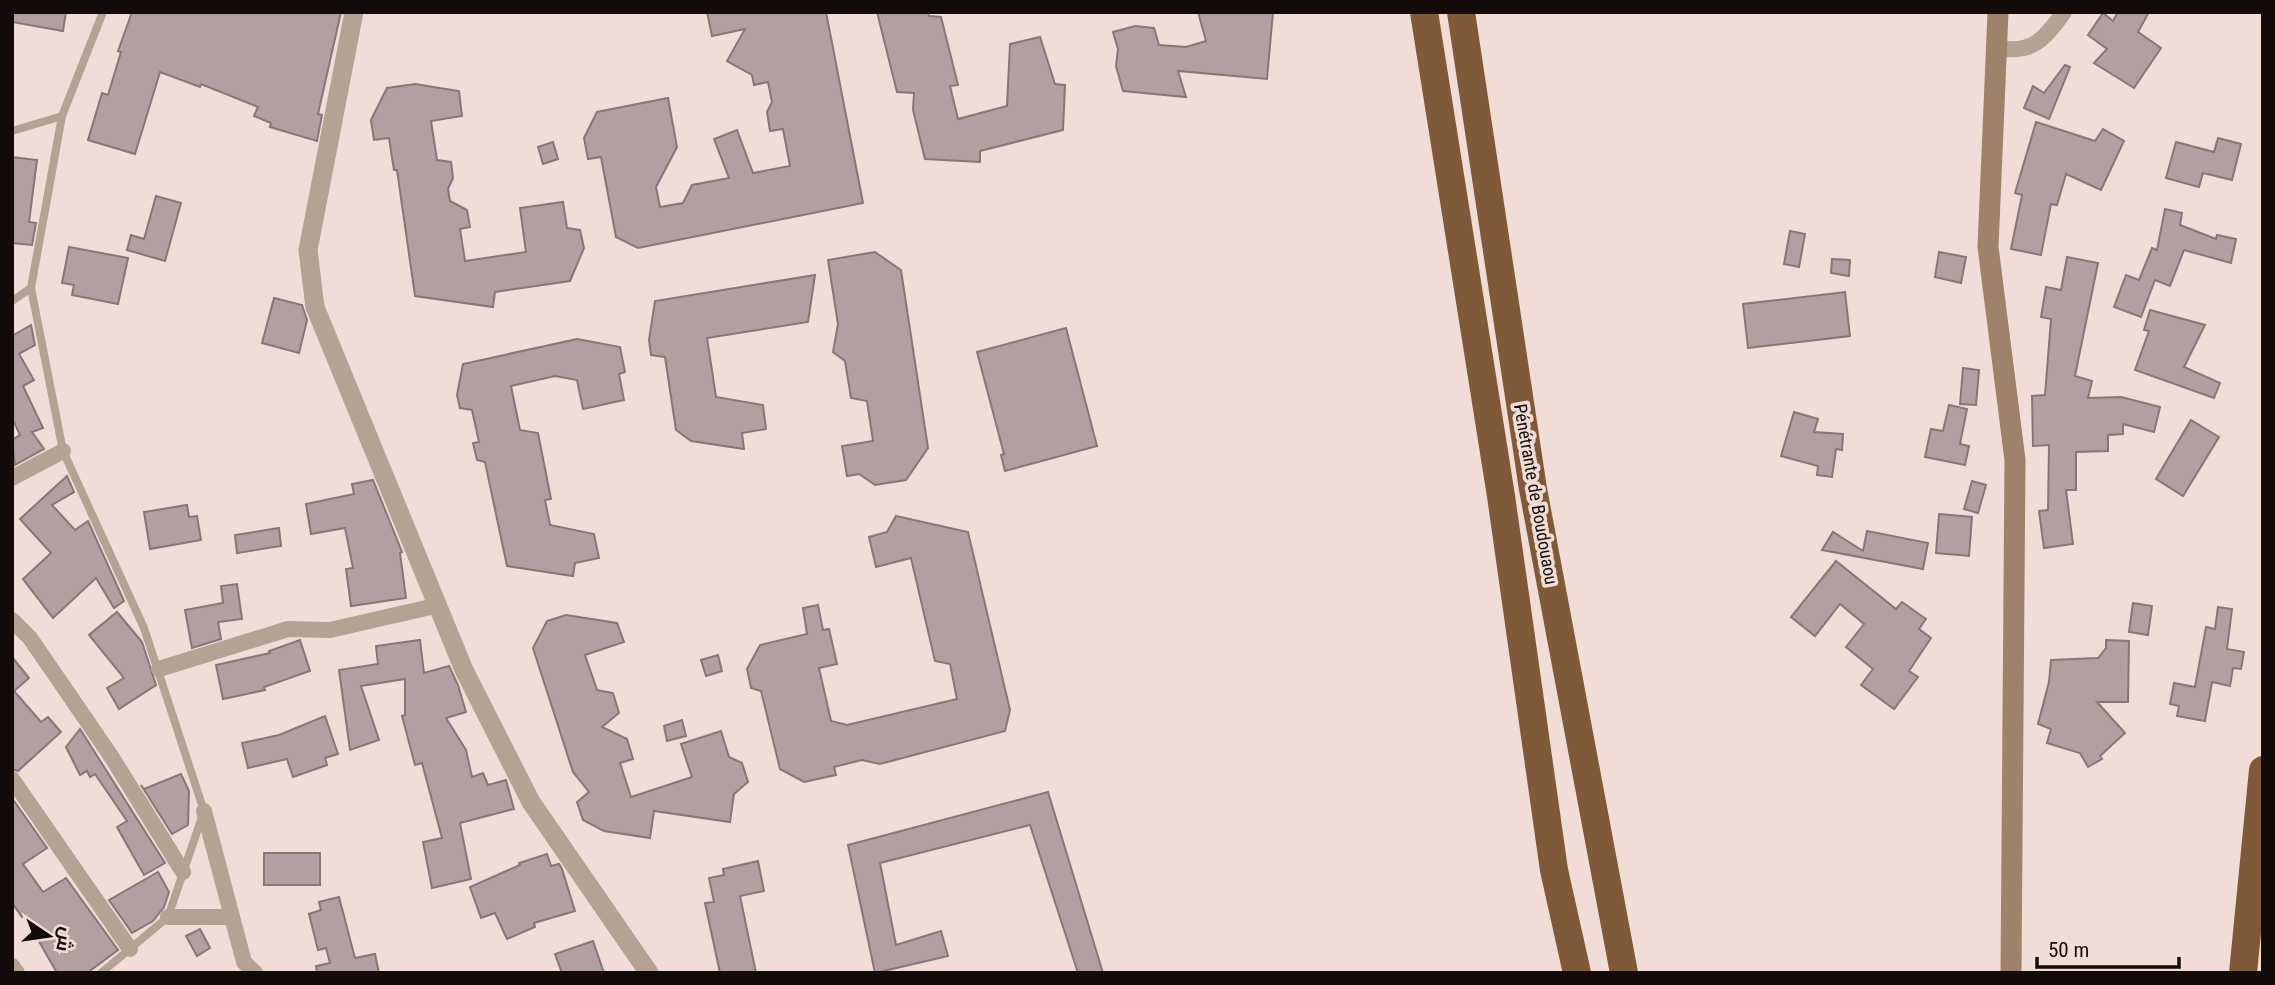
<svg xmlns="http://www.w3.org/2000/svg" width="2275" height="985" viewBox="0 0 2275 985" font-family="'Roboto Condensed',Cairo,sans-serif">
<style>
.building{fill:#b39ea2;stroke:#887578;stroke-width:2}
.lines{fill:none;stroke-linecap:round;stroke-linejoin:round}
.service{stroke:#b5a292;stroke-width:8}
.minor{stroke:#b5a292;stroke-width:16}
.tertiary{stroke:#b5a292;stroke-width:19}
.secondary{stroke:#9f826c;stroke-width:21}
.motorway{stroke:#7f5938;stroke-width:28}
.labels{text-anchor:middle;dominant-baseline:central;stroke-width:7;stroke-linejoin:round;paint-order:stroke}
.street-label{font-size:18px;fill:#120b09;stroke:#f2dcd7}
</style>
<rect width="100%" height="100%" fill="#f2dcd7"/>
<g class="building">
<path d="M12,12h54l-3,19 -51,-9z"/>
<path d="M132,12h209l-23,102 4,1 -5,26 -47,-14 1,-4 -17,-7 4,-9 -57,-23 -1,3 -40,-15 -25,82 -47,-14 14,-47 6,2 13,-43 -3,-1z"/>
<path d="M707,12h119l37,191 -225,45 -22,-11 -15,-80 -13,2 -4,-21 13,-26 71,-14 9,49 -21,40 4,20 23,-4 9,-18 37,-7 -15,-39 23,-9 16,43 37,-7 -7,-37 -13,2 -3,-19 5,-10 -4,-20 -14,3 -2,-10 -25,-14 18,-32 -33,7z"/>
<path d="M877,12h51l1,4 12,1 17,68 -8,1 8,33 49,-13 3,-62 30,-7 15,47 10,1 -2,45 -83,21v11l-55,-3 -12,-49 1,-17 -17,-1z"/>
<path d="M1198,12h75l-6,67 -89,-8 8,26 -63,-6 -7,-25 2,-17 -5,-17 22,-6 19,2 5,17 27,2 20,-6z"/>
<path d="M2118,12h31l-11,20 23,16 -27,40 -40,-25 13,-14 -19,-14 15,-22 10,8z"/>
<path d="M2065,65l5,2 -21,52 -25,-11 9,-22 11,7z"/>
<path d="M415,84l44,7 3,25 -31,5 6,39 14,2 2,16 -5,11 2,12 17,9 3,17 -10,2 5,32 61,-9 -6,-44 43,-6 4,26 13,2 4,18 -14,33 -75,11 -2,15 -78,-11 -18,-126h-3l-5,-32 -15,2 -3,-20 16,-32z"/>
<path d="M2036,122l59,19 8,-12 21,12 -23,49 -35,-16 -9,31 -6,-1 -10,51 -30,-6 11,-54 -7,-2z"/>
<path d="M2218,138l23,6 -9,36 -29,-7 -4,14 -33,-9 10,-36 38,10z"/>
<path d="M553,142l5,17 -15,5 -5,-17z"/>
<path d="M12,157l25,3 -8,62 7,1 -4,22 -20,-2z"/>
<path d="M156,196l25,7 -16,58 -38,-11 4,-15 13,4z"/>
<path d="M2165,209l17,4 -2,12 36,14 1,-4 19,4 -5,24 -47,-13 -14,36 -15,-6 -14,37 -27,-10 12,-32 13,5 13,-32 5,2z"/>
<path d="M1790,231l15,3 -6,33 -15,-3z"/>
<path d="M69,247l59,11 -10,46 -46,-9 2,-10 -12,-2z"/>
<path d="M875,252l26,18 27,178 -22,32 -31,5 -16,-11 -12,2 -5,-30 31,-5 -6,-40 -16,-3 -6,-37 -12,-9 5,-28 -10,-64z"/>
<path d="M1939,252l27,5 -5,26 -26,-6z"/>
<path d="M2067,257l31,6 -23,113 17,5 -4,17 33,-1 39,10 -6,25 -31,-8v10l-15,1v16l-32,1v38h-10l7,54 -29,4 -5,-37 9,-1 1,-65 -16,1 -1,-50 13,-1 6,-76 -10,-2 5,-30 15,3z"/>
<path d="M1832,259l18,1 -1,16 -18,-3z"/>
<path d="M815,275l-7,47 -101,16 9,59 47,8 3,24 -24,4 2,16 -53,-8 -15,-11 -11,-73 -14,-2 -2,-15 6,-39z"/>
<path d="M1845,292l5,44 -102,12 -5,-44z"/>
<path d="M274,298l28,7 5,15 -8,33 -37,-10z"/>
<path d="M2150,310l55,15 -21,42 36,16 -6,15 -79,-28 14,-39 -5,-1z"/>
<path d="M31,325l4,20 -16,9 15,26 -11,6 20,42 -11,4 12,17 -29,16 -3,-25 8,-5 -8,-17v-82z"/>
<path d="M1066,328l31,118 -92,25 -4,-16 3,-1 -27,-102z"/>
<path d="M577,339l43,8 5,25 -6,2 5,26 -41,9 -6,-29 -22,-4 -44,10 9,44 18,3 13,66 -6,1 5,25 44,9 5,24 -24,5 -2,13 -66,-10 -22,-104 -8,-2 -4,-17 6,-1 -7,-32 -12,-2 -3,-13 6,-31z"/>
<path d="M1963,368l16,2 -3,35 -16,-1z"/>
<path d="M1949,405l18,4 -7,35 9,2 -4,19 -40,-8 6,-28 12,2z"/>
<path d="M1794,412l24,7 -4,13 29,2 -1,16 -6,-1 -4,28 -15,-2 1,-9 -37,-10z"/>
<path d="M2191,420l28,17 -36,59 -27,-17z"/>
<path d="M67,476l7,16 -22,13 23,25 13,-9 36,80 -10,7 -18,-30 -43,40 -30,-39 28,-26 -31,-34z"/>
<path d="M373,480l29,72 -2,1 6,45 -55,8 -5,-37 7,-1 -8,-40 -34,6 -5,-30 48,-10 -2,-10z"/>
<path d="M1972,481l14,4 -8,28 -14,-4z"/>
<path d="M187,505l2,12 8,-1 4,24 -51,9 -6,-37z"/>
<path d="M1939,514l33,3 -3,39 -33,-3z"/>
<path d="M896,516l72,16 42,178 -5,21 -125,33 -18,-4 -28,7 2,8 -32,7 -24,-13 -19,-78 -10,-3 -4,-19 13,-24 47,-11 -4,-26 15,-3 5,25 6,-1 8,35 -18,4 12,53 16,4 110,-26 -7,-35 -15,-3 -24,-103 -35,9 -7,-30 18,-5z"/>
<path d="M279,528l2,18 -44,7 -2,-18z"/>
<path d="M1867,531l61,12 -5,26 -101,-19 11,-18 30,19z"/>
<path d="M1836,561l60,48 6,-7 24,17 -7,10 12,9 -22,33 9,6 -24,32 -33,-24 12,-16 -27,-22 18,-23 -24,-20 -25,32 -24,-19z"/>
<path d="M237,584l5,35 -24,3 3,17 -29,9 -7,-38 38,-7 -2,-17z"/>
<path d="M2133,603l19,3 -4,29 -19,-3z"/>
<path d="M2218,607l14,2 -5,40 17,3 -3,17 -8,-1 -3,18 -18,-4 -7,39 -28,-5 2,-10 -9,-2 4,-21 21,4 11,-60 9,2z"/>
<path d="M117,612l25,30 14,43 -37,24 -12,-21 17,-10 -35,-43z"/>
<path d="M566,615l51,8 7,19 -39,13 12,35 16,3 6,20 -17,14 25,12 6,20 -13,4 11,34 61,-20 -11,-33 40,-13 8,26 13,6 6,19 -14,12 -4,28 -76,-11 -4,27 -46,-7 -21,-11 -6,-18 12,-10 -16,-20 -40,-124 14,-27z"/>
<path d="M300,640l10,31 -46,16 1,3 -42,9 -7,-34 54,-12 -1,-2z"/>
<path d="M420,640l4,33 25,-7 9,19 8,27 -20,6 20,32 6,27 11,-4 5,12 18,-5 8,29 -54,14 11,56 -39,9 -9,-46 19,-4 -20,-75 -7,2 -13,-49 3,-1v-36l-44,7 18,54 -29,10 -11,-80 39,-6 -2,-18z"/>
<path d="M2106,640l23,1 -1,61h-31l28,31 -25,23 2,3 -14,8 -8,-14 -33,-10 4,-14 -13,-5 11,-42 2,-22 47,-2 8,-10z"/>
<path d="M718,655l4,16 -16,5 -5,-16z"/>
<path d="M12,657l17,21 -15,13 27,31 7,-5 13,15 -43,39 -6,-2z"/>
<path d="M325,716l13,38 -13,4 2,7 -34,12 -6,-18 -39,9 -6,-25 37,-8z"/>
<path d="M682,720l4,16 -19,5 -3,-15z"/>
<path d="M80,729l85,134 -21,12 -27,-48 10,-6 -32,-47 -5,3 -3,-6 -7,4 -14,-28z"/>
<path d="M181,774l8,17 -1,34 -16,9 -31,-49 3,4z"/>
<path d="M1048,792l55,181h-25l-48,-148 -150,38 16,82 45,-14 7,25 -73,17 -27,-128z"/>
<path d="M12,798l35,50 -24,16 20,28 23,-14 52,72 -31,23h-30l-33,-58 -2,2 -10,-14z"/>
<rect x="264" y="853" width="56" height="32"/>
<path d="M547,854l4,12 8,-2 3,5 13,42 -41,12 1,4 -28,12 -12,-26 -14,5 -11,-31 50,-22 -1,-2z"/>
<path d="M758,861l6,30 -24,5 16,77h-36l-15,-70 9,-1 -5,-24 15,-3 -1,-6z"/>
<path d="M158,872l11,20 -5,15 -11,14 -21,12 -23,-33z"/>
<path d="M339,897l16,61 20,-4 4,19h-62l-1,-7 14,-3 -4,-15 -8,2 -9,-36 12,-4 -2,-8z"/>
<path d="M200,929l10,19 -13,8 -11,-20z"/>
<path d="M593,941l11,32h-42l-7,-19z"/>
</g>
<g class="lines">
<g class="service">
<path d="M12,131l50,-15"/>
<path d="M12,301l19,-13"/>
<path d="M101,973l67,-56 36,-106 -60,-183 -81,-177 -32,-163 31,-172 41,-104"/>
</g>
<g class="minor">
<path d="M1997,48c35,6 47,-8 67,-36"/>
<path d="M12,478l51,-27"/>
<path d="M12,620l18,18 81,118 72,116"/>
<path d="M159,669l129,-40 42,1 105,-24"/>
<path d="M12,779l118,170"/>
<path d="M204,811l40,151 11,11"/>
<path d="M168,917h64"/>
<path d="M12,966l5,7"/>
</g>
<path class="tertiary" d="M354,12l-46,238 7,57 149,363 67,132 118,171"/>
<path class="secondary" d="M1998,12l-10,235 27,213 -4,513"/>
<g class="motorway">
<path d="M1424,12l77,484 53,374 23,103"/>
<path d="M1461,12l72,477 91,484"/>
<path d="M2243,973l20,-203"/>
</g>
</g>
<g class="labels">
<g class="street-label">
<text transform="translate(1536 494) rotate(80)">Pénétrante de Boudouaou</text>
</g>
</g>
<rect width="2275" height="985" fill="none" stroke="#120b09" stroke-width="28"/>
<g transform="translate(49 936) rotate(103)" stroke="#f2dcd7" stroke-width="5" paint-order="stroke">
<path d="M0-5L12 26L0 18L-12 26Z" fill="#120b09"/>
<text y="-10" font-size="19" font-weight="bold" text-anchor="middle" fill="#120b09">ش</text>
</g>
<path d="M2037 957v10h142v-10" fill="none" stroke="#120b09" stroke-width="3.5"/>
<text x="2048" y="957" font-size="21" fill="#120b09" stroke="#f2dcd7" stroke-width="5" paint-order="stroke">50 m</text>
</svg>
